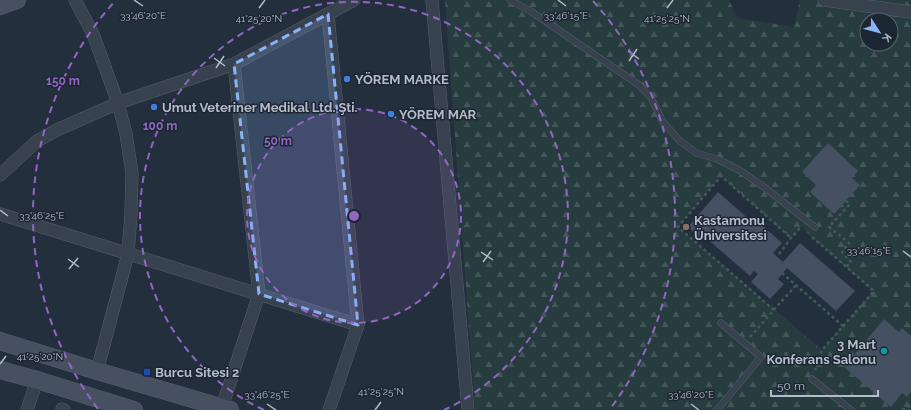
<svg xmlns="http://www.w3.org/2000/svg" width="911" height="410" viewBox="0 0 911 410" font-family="Raleway,sans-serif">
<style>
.forest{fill:url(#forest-firs);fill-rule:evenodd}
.building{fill:#455162}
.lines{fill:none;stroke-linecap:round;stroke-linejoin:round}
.lane-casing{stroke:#565f6c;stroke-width:7}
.street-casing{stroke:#565f6c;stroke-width:13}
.secondary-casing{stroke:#565f6c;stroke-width:18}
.path{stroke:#44595c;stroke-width:2.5;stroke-dasharray:3 3;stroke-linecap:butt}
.lane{stroke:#38414e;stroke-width:6}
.street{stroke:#38414e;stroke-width:12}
.secondary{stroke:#465061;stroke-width:17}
.marked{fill:#8ab4f8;fill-opacity:0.2;stroke:#8ab4f8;stroke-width:3;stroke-dasharray:8 5;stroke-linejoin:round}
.ticks{fill:none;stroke:#b4bcc9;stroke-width:1.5}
.ring{fill:none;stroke:#9266c3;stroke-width:2;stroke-dasharray:7 5}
.shop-dot{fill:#3f7fe0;stroke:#1d2633;stroke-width:1.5}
.education-dot{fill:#8d6e63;stroke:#1d2633;stroke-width:1.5}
.culture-dot{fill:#0f9aa8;stroke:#1d2633;stroke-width:1.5}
.transit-dot{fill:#1a4fb4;stroke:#1d2633;stroke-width:1.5}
.labels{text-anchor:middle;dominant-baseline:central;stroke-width:3;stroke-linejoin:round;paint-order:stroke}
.poi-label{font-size:13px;font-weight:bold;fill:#b4bcc9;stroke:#1d2633;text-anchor:start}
.ticks-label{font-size:10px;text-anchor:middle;fill:#b4bcc9;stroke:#1d2633;stroke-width:3;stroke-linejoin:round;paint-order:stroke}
.centre{fill:#9266c3;stroke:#1d2633;stroke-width:2}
.ring-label{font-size:12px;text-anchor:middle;font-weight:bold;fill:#9266c3;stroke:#1d2633;stroke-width:3;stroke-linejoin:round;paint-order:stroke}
</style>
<defs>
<pattern id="forest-firs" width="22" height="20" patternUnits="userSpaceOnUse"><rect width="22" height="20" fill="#263c3f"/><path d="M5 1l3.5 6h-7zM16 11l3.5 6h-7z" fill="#435659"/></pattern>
</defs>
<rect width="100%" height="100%" fill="#242f3e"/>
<path class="forest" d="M445,0h284l8,18 57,9 6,-27h111v336l-9,-7 -3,3 -15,-13 -40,48 47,39 11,-13 5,3 4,-5v19h-436zM867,20h24v24h-24zM721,176l70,62 10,-11 72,64 -51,59 -144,-123z"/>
<g class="building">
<path d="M828,143l30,28 -6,7 8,7 -26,29 -24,-22 6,-7 -14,-13z"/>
<path d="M718,192l34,30 3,-3 27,24 -9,10 10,9 17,-19 55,48 -19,20 -49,-43 -9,11 6,5 -14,15 -19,-17 7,-8 -4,-3 -4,5 -45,-39 -3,3 -14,-13z"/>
<path d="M884,319l15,13 3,-4 9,8v55l-4,6 -5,-4 -11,14 -47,-40z"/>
</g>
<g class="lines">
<g class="lane-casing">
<g id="lane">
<path d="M510,0l22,12 107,73 12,13 12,24 16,18 17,13 21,6 22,11 25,17 51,40"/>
<path d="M812,379l39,31"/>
<path d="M717,410l44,-53 -40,-34"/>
</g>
</g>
<g class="street-casing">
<g id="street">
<path d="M75,0l18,34 25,69 8,31 6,39 -1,41 -3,40 -31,117"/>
<path d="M432,0l36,410"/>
<path d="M824,0l87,12"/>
<path d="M328,14l30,311 -29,85"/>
<path d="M0,175l37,-34 22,-12 59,-26 116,-39 120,-64"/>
<path d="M0,214l358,111"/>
<path d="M222,407l37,-113 -25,-230"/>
<path d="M62,409l2,1"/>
<path d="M27,410l10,-30"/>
</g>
</g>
<g class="secondary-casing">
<g id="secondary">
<path d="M0,6l17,-6"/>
<path d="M0,341l97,30 133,39"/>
<path d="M0,370l37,10 97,30"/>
</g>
</g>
<g class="path">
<path d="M846,201l4,3 -21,23 20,16 -7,9 9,10 -5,5"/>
<path d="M812,237l62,54 -52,59 -7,20"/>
<path d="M779,254l12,-16 10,-11"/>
<path d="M782,273l61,53"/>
<path d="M774,310l-96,-83 43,-51 70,62"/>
<path d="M750,337l46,-52"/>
<path d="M902,410l9,-5"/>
</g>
<use href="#lane" class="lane"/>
<use href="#street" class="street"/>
<use href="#secondary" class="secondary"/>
</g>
<path class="marked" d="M328,14l30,311 -99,-31 -25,-230z"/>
<path class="ticks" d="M134,0l9,6M558,0l8,6M259,8l6,-8M667,8l6,-8M628,51l11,8M214,58l11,8M629,61l8,-12M216,68l8,-12M0,210l8,6M903,251l8,6M481,252l12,8M68,259l11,8M483,262l8,-11M69,269l9,-11M0,364l6,-8M267,404l9,6M691,404l8,6M375,410l6,-8"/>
<circle cx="354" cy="216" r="107" fill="#9266c3" fill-opacity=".12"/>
<g class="ring">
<circle cx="354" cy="216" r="107"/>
<path d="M264 410A214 214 0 1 1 444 410"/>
<path d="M98 409A321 321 0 0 1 115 1M593 1A321 321 0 0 1 610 409"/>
</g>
<g class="shop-dot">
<circle cx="347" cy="79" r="4"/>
<circle cx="154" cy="107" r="4"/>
<circle cx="391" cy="114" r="4"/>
</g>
<circle class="education-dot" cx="686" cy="227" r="4"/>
<circle class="culture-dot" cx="884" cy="351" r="4"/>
<rect class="transit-dot" x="143" y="368" width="8" height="8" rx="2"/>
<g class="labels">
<g class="poi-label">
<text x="355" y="79">YÖREM MARKE</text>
<text x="162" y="107">Umut Veteriner Medikal Ltd. Şti.</text>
<text x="399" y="114">YÖREM MAR</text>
<text x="694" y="220">Kastamonu<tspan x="694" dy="15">Üniversitesi</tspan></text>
<text x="876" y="344" text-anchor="end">3 Mart<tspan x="876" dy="15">Konferans Salonu</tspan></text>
<text x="155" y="372">Burcu Sitesi 2</text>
</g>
</g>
<g class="ticks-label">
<text x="143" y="19">33°46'20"E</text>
<text x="566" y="19">33°46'15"E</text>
<text x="259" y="22">41°25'20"N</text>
<text x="667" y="22">41°25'25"N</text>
<text x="42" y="219">33°46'25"E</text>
<text x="869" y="254">33°46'15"E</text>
<text x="40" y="360">41°25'20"N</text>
<text x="381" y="395">41°25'25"N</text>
<text x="267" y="398">33°46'25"E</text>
<text x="691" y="398">33°46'20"E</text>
</g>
<circle cx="354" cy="216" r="6" class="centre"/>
<g class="ring-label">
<text x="63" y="85">150 m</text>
<text x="160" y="130">100 m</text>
<text x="278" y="145">50 m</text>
</g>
<g transform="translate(879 32) rotate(126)"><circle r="19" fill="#1d2633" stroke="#59626f"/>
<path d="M0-3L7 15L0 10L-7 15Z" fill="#8ab4f8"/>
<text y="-6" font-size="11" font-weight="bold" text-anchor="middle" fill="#b4bcc9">K</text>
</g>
<path d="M771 390v6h107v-6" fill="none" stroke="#b4bcc9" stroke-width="2"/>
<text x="777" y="390" font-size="12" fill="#b4bcc9" stroke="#1d2633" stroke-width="3" paint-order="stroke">50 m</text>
</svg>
